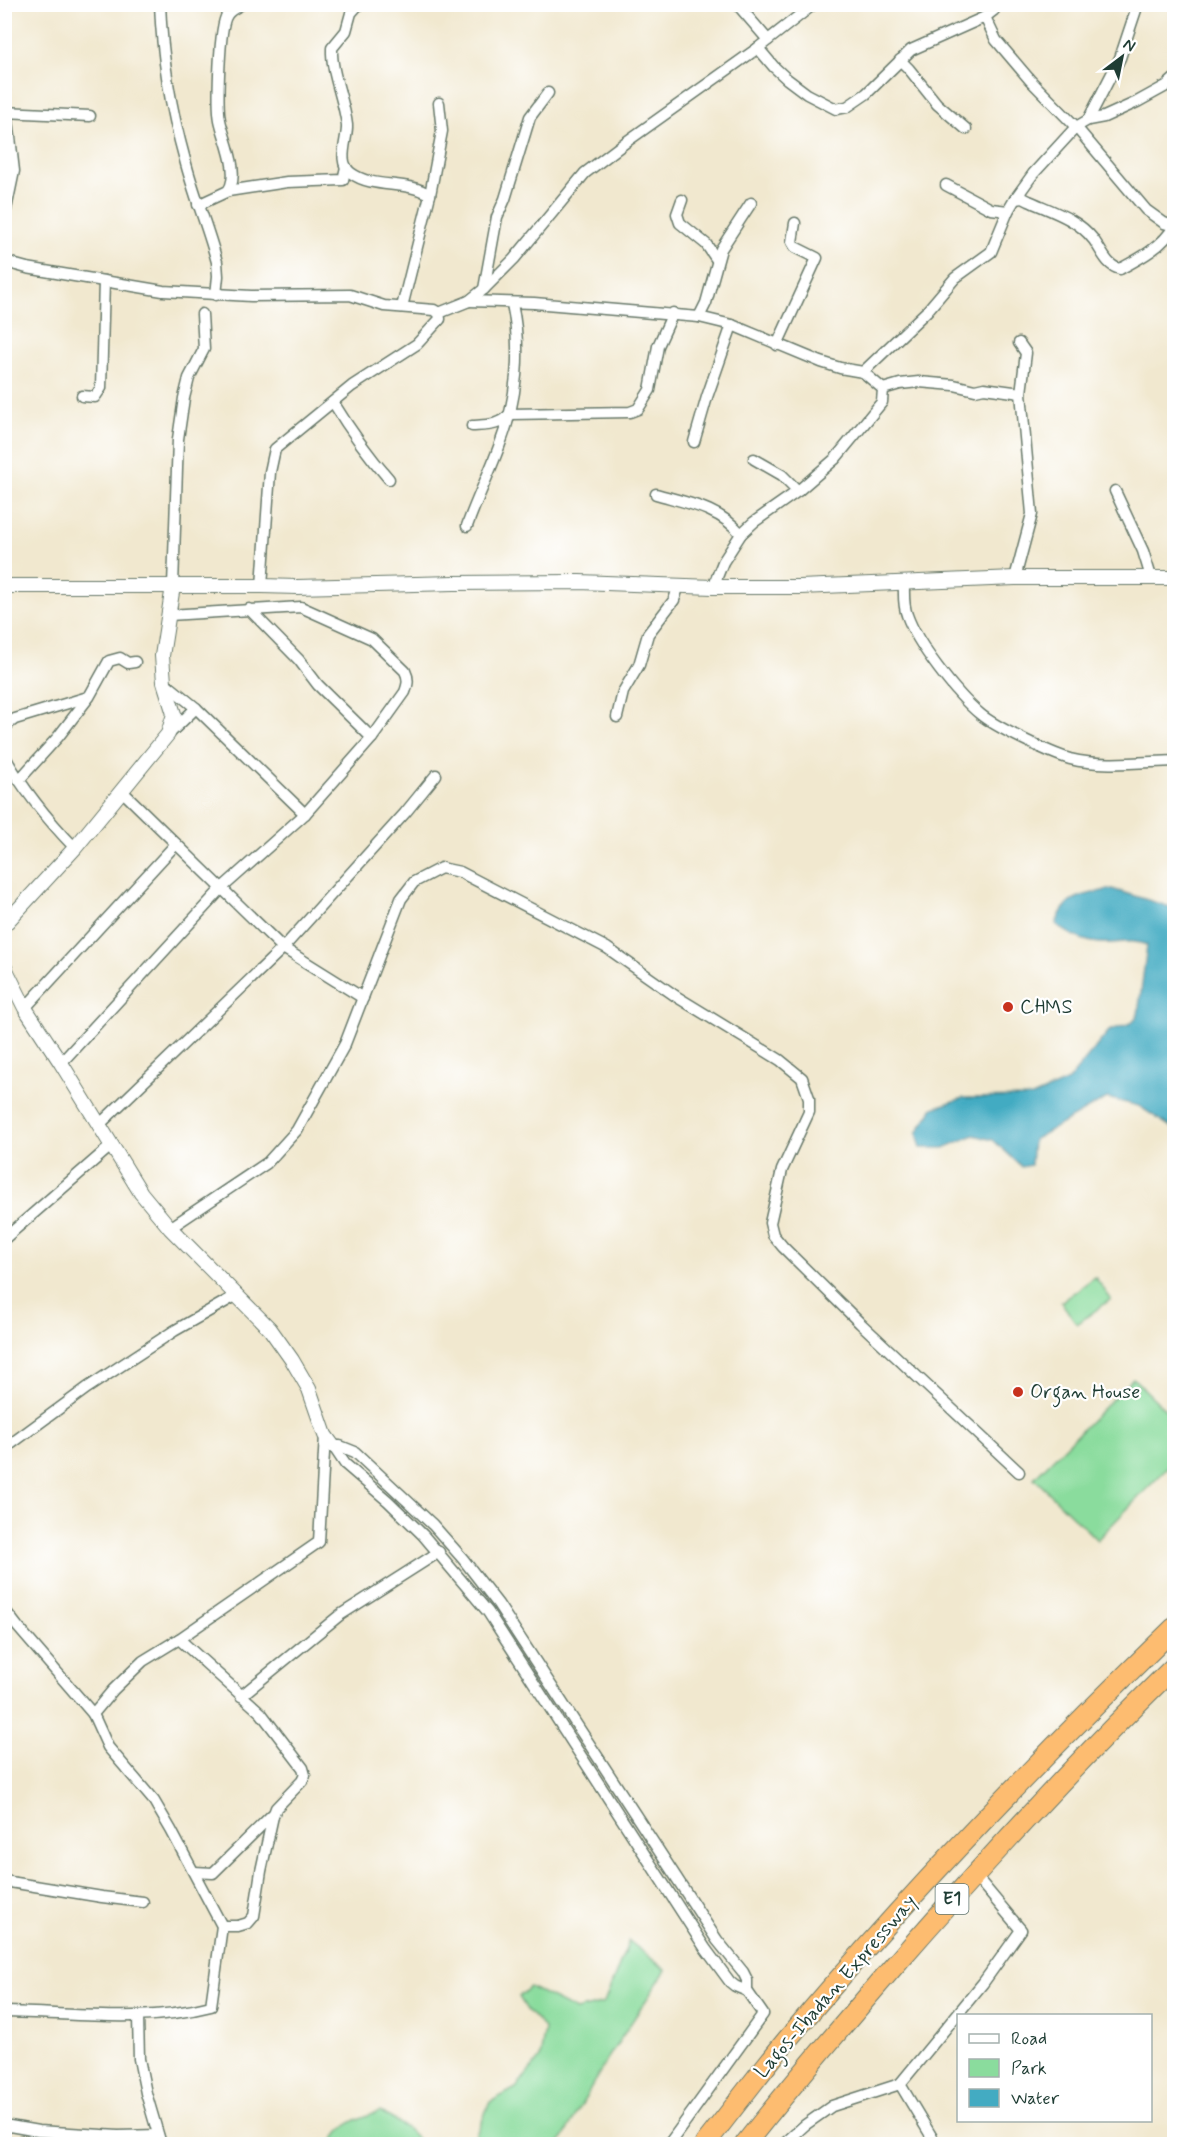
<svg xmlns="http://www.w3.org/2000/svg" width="1179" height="2149" viewBox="0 0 1179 2149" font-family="Mynerve,sans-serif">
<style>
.green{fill:#8adc9d;stroke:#548c68;stroke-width:1.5}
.water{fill:#43abc2;stroke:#31747b;stroke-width:1.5}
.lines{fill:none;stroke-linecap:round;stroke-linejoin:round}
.minor-casing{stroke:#68796a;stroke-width:13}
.tertiary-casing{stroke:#68796a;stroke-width:16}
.motorway-casing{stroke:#68796a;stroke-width:22}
.minor{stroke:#fff;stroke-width:10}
.tertiary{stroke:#fff;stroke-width:14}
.motorway{stroke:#fdbc70;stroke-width:20}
.poi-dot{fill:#c8321e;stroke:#fff;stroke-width:2}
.labels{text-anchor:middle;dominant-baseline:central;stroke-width:4.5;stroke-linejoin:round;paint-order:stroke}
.shield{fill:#fff;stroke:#627771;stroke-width:1.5}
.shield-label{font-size:18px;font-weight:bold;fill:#1f3d34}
.poi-label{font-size:20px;fill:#1f3d34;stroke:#fff;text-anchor:start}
.street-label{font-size:20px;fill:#1f3d34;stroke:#fff}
</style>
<rect width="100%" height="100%" fill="#fff"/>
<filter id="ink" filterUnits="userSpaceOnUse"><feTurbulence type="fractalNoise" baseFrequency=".0167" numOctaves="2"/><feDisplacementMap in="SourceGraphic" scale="12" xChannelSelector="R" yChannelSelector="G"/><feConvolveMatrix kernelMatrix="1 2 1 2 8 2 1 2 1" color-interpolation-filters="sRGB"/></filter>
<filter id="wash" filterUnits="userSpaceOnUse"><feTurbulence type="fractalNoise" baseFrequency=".008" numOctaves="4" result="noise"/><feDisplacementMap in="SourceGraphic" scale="24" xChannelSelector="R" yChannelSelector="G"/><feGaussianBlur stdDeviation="1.35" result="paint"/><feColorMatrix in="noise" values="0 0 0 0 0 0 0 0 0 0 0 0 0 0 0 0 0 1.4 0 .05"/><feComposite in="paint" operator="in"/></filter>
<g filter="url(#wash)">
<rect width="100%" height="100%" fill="#f1e8cf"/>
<g class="green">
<path d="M1095,1277l16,22 -34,25 -16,-22z"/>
<path d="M1133,1378l41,40v43l-77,79 -63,-62z"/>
<path d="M629,1941l37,29 -60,91 -46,83h-88l18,-42 26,-14 24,-30 5,-29 -18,-19 -8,-13 11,-10 46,23 28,-7z"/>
<path d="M380,2111l26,17 16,16h-91c11,-21 27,-26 49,-33z"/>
</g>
<path class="water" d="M1112,889l62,19v221l-35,-23 -32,-8 -74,42 -2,25 -9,2 -29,-27 -19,-5 -30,13h-23l-4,-15 16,-25 30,-10 69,-1 36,-16 41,-50 22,-8 7,-8 9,-70c-18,-7 -30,0 -47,-2 -16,-1 -32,-9 -44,-19 10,-30 29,-29 56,-35z"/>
</g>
<g filter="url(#ink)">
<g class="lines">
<g class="minor-casing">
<g id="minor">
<path d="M160,4c2,53 11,106 25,156 9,35 23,68 32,102l1,14 -2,19"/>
<path d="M359,4l-8,9 -5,18 -14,17c-1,25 12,51 15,77 1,14 -11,37 4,48 23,17 55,6 79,22"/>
<path d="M737,4l31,36"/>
<path d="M985,17l11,23 34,40 46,47 70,83 18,13 10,3"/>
<path d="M758,48l16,19 13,12 20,15 29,15 11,-2 19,-13 45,-44 74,-33 9,-7 4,-6"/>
<path d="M900,60l9,9 28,35 29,25"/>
<path d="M4,86l10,85 -10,48"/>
<path d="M4,112l86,4"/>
<path d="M1088,120l32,-62 18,-54"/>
<path d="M946,185l45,24 17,2"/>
<path d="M228,191l59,-9 56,-2 3,-13"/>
<path d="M1015,199l8,-1 6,3c22,10 49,18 64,38 8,10 13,27 27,30 19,-10 44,-23 54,-43"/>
<path d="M682,200l-5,14 3,9 26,21 11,16"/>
<path d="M198,205l30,-14c13,-18 -4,-51 -8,-71 -3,-15 -1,-94 7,-105 3,-5 10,-8 15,-11"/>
<path d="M4,259l12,6 11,3 136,23 88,5 99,-1 34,11 50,4 5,3 30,-12 15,-12 30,-30 71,-86 41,-31 132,-94 56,-44"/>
<path d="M484,289l13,-72 8,-18 25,-82 18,-24"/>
<path d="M469,301l65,2 165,14 33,8 89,37 19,6 23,4 20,17 -1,13 -47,57 -37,32 -44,31 -13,12 -18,28 -10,25"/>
<path d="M402,307l28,-112 12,-64 -3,-28"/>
<path d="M699,317l7,-14 15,-54 30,-46"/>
<path d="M777,345l40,-87 -22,-11 -3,-5 3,-19"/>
<path d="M863,372l64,-61 28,-33 36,-26 17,-41 7,-12 18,-25 43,-47 12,-7 16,-3 33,-15 29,-16 8,-7"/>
<path d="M883,389l17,-5 19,-2 35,3 21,5 9,-2 37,5"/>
<path d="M82,396l13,1 6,-9 3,-107"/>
<path d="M333,402c17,28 34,52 56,77"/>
<path d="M472,426c16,-1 27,0 38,-12l120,-2 8,-3 12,-19 8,-44 15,-33"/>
<path d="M694,442l13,-45 25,-72"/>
<path d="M754,459l28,16 16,16"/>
<path d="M1115,491l28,60 8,26"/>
<path d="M656,494c31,9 64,14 85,40"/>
<path d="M467,526c10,-28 23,-54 33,-82 17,-43 22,-95 12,-140"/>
<path d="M1015,578l17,-64 -11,-121 5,-40 -7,-10"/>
<path d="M904,584c0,10 -1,21 3,31 10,29 49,79 73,99 15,13 70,39 90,45 31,8 72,3 104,2"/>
<path d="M173,586l5,-147 6,-41 5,-20 15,-29 -2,-35"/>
<path d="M262,586l8,-114 5,-23 77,-63 65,-42 23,-25 -1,-6"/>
<path d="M249,609l50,51 19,25 54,53"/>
<path d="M164,682l32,26 109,106"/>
<path d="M617,717l6,-25 16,-27 9,-31 26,-34 5,-15"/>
<path d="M4,727l11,-8 73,-22"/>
<path d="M169,734l27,-26"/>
<path d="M4,755c19,35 44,65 71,93"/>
<path d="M19,780l39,-43 31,-40 20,-36 11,-3 8,5 7,-1"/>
<path d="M122,791l161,157 80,50"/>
<path d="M25,1008l151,-164"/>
<path d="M61,1063l161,-175 83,-74 67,-76 33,-46c3,-8 4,-13 0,-21l-33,-32 -71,-32 -132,8"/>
<path d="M99,1125l184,-177 122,-135 31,-38"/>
<path d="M170,1228l97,-65 30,-33 48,-86 56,-145 13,-17 27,-14 19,4 147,76 70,49 103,63 22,18 7,20v14l-27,58 -12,53 3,12 10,12 77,76 159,149"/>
<path d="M4,1239l108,-94"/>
<path d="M333,1446h7l15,6 78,73 30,34 35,45 219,336 26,32 4,8v11l16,23 -94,130"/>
<path d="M333,1446l12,18 43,37 35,34 65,77 217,336 25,34 5,4 12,5"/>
<path d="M4,1449l83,-61 87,-57 63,-36"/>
<path d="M4,1609l13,17 76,88"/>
<path d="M179,1639l82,74 42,55 2,7 -3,6 -26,27 -3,8 -12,55 -7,45 -6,7 -10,3h-16"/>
<path d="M241,1696l99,-81 99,-63"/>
<path d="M194,1872l19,1 59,-58"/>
<path d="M4,1881l98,16 41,5"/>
<path d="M4,2012c71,1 137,12 207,-6l11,-80 -51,-96 -17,-29 -46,-54 -15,-33 20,-24 30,-29 36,-22 140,-97 6,-107"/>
<path d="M138,2017l1,42 7,34 15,51"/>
<path d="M900,2084l36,60"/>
<path d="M4,2125l34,6 80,5 40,-1"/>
<path d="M784,2144l21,-19 27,-19 68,-22 83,-101 38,-53 -47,-56"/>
</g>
</g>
<g class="tertiary-casing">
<g id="tertiary">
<path d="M4,586h258l35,1 157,-4 125,-1 134,5h87l215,-9h159"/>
<path d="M4,925l71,-77 93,-114 6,-20 -10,-32 -2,-26 11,-70"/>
<path d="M4,966l21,42 36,55 80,130 29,35 100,101 22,31 17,29 16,46 8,11"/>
</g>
</g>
<g class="motorway-casing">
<g id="motorway">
<path d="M705,2144c27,-34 53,-69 81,-103 121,-145 253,-282 388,-413"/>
<path d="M745,2144c48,-61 98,-119 149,-178 90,-103 182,-204 280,-299"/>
</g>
</g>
<use href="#minor" class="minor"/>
<use href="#tertiary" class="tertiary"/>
<use href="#motorway" class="motorway"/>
</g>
</g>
<g class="poi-dot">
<circle cx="1008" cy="1007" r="6"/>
<circle cx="1018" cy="1392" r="6"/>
</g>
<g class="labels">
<rect class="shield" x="935.5" y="1884" width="33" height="30" rx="4.5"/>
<g class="shield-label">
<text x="952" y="1899">E1</text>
</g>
<g class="poi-label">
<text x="1020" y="1007">CHMS</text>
<text x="1030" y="1392">Organ House</text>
</g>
<g class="street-label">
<text transform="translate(836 1987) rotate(-49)">Lagos-Ibadan Expressway</text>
</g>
</g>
<rect width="1179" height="2149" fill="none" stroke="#fff" stroke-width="24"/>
<rect x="957" y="2014" width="195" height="108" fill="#ffffff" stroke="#a5b1ae" stroke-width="1.5"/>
<rect x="969" y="2034" width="30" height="9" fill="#ffffff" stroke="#a5b1ae" stroke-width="1.5"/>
<text x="1011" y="2044" font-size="18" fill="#1f3d34">Road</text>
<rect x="969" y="2059" width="30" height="18" fill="#8adc9d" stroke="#a5b1ae" stroke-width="1.5"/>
<text x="1011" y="2074" font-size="18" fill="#1f3d34">Park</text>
<rect x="969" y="2089" width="30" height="18" fill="#43abc2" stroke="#a5b1ae" stroke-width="1.5"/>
<text x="1011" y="2104" font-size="18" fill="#1f3d34">Water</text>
<g transform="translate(1122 57) rotate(32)" stroke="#ffffff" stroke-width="4.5" paint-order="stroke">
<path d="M0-4.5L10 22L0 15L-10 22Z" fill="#1f3d34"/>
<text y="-9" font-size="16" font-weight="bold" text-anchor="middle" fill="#1f3d34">N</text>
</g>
</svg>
